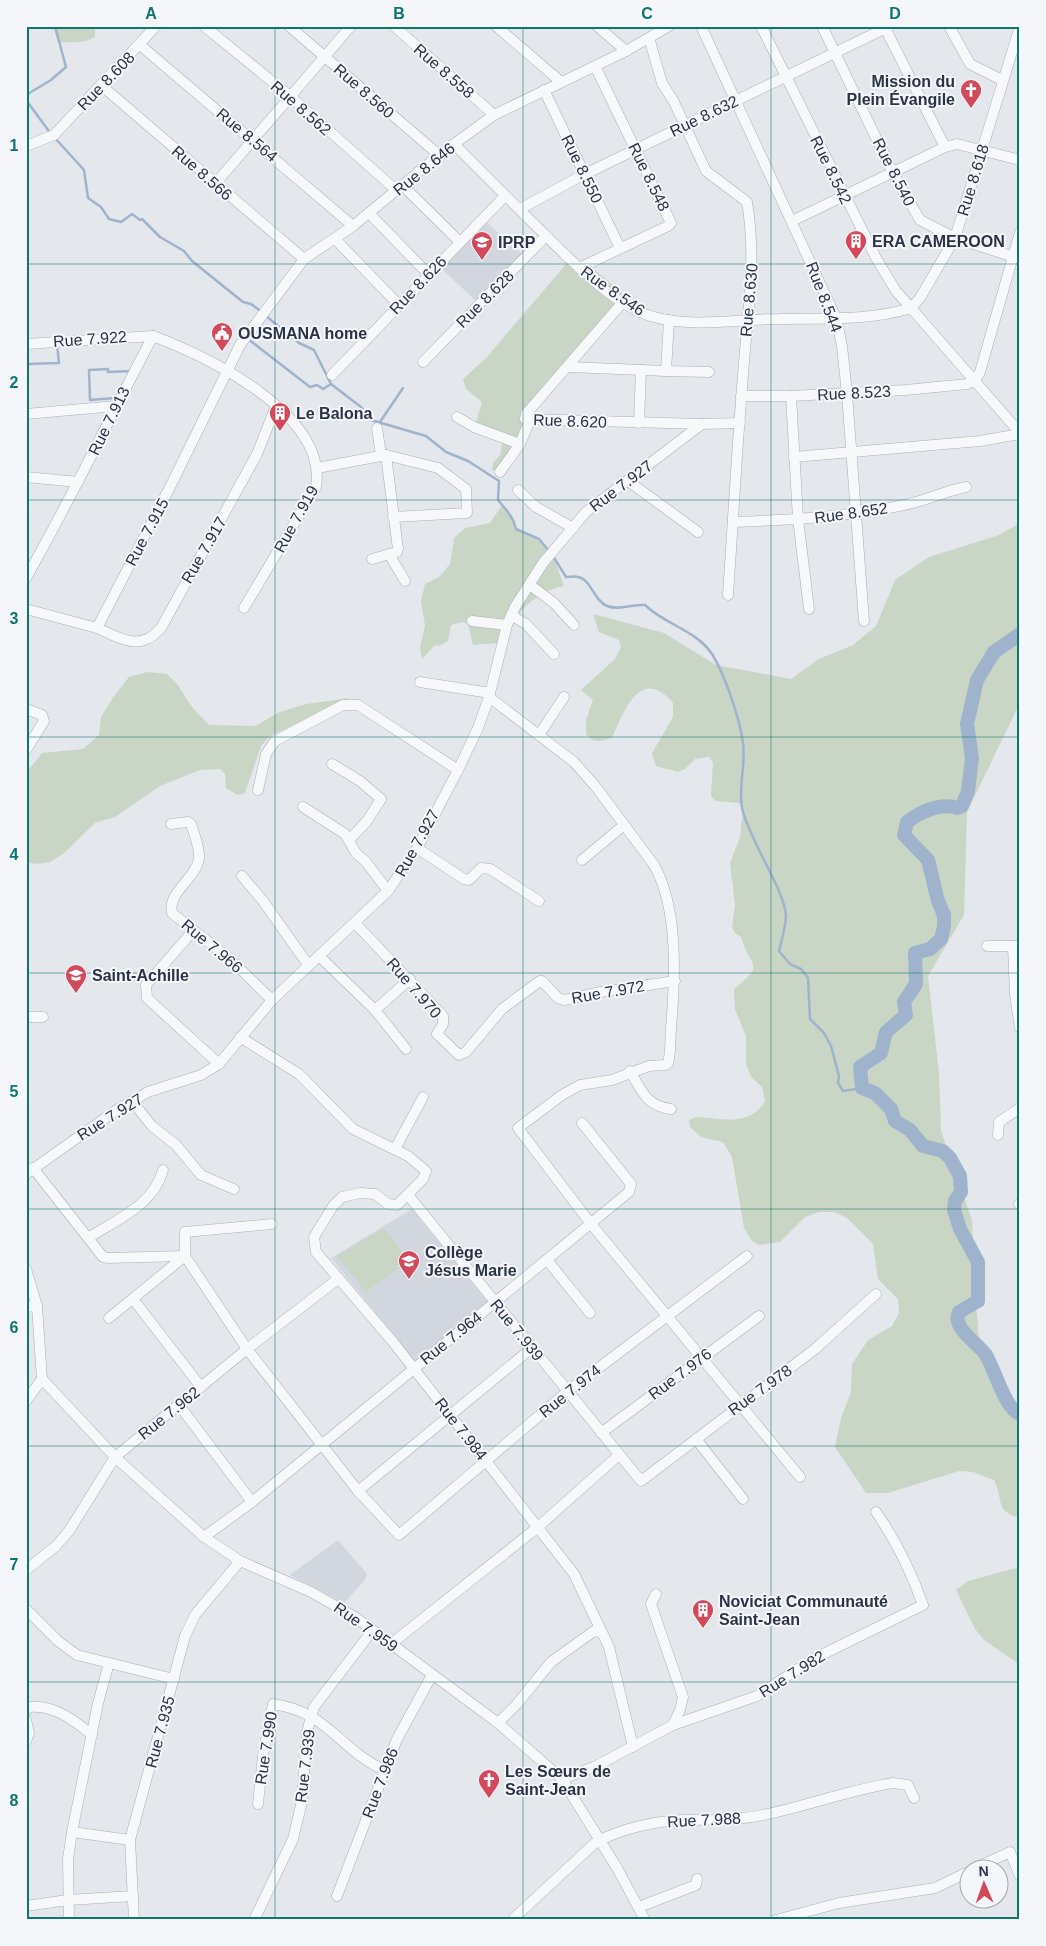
<svg xmlns="http://www.w3.org/2000/svg" width="1046" height="1946" viewBox="0 0 1046 1946" font-family="Helvetica,sans-serif">
<style>
.built{fill:#d2d6de}
.green{fill:#c9d6c5}
.lines{fill:none;stroke-linecap:round;stroke-linejoin:round}
.stream{stroke:#9fb4cc;stroke-width:2.5}
.river{stroke:#9fb4cc;stroke-width:14}
.minor-casing{stroke:#a9aeb7;stroke-width:11}
.minor{stroke:#f7f8fa;stroke-width:10}
.grid{fill:none;stroke:#0f766e;stroke-width:1;stroke-opacity:0.55}
.labels{text-anchor:middle;dominant-baseline:central;stroke-width:4;stroke-linejoin:round;paint-order:stroke}
.street-label{font-size:16px;fill:#2b3445;stroke:#f4f6f9}
.poi-label{font-size:16px;font-weight:bold;fill:#2b3445;stroke:#f4f6f9;text-anchor:start}
.neatline{fill:none;stroke:#0f766e;stroke-width:2}
.grid-label{font-size:16px;text-anchor:middle;font-weight:bold;fill:#0f766e}
</style>
<rect width="100%" height="100%" fill="#e4e7ec"/>
<g class="built">
<path d="M486,222l37,33 -46,47 -36,-34z"/>
<path d="M412,1209l76,94 -73,58 -84,-103z"/>
<path d="M338,1540l29,34 -2,6 -21,23 -54,-28z"/>
</g>
<g class="green">
<path d="M53,26h42v10c-9,9 -25,5 -37,7z"/>
<path d="M574,259l14,5 32,27 2,3 -1,11 -93,113 -29,52h-7l1,-7 7,-8 3,-14 -28,-16 7,-23 -16,-13 -3,-10 23,-21 81,-95z"/>
<path d="M502,505c7,4 12,15 14,24l27,14 11,15 10,28c-34,7 -48,30 -65,57l-26,2 -5,-21 -6,-2 -11,3 -3,16 -7,4 -7,1 -12,13 -2,-11 5,-22 -4,-25 4,-17 14,-7 11,-13 4,-26 11,-10 25,-5z"/>
<path d="M1020,523v180l-53,109 -3,103 -36,61 11,97 2,58 31,89 2,64 5,54 17,51 24,33v96c-27,-8 -15,-16 -26,-38l-21,-8 -14,-1 -71,22h-22l-31,-46 6,-29 10,-26 1,-28 16,-24 24,-14 7,-13 -1,-14 -20,-20 -5,-35 -26,-26 -13,-6h-15l-14,5 -25,25 -21,3 -7,-4 -8,-13 -12,-71 -9,-15 -22,-5 -11,-10 -1,-7 7,-3c27,1 53,11 69,-16l-3,-14 -11,-10 -5,-13v-28l-11,-27 -1,-20c33,-27 16,-20 7,-52l-6,-4 -3,-6 3,-22 -5,-42 10,-26 3,-28 -4,-6 -23,-2 -5,-5 2,-33 -4,-6 -14,2 -10,10 -7,3 -22,-6 -4,-13 21,-36v-14c-33,-38 -49,8 -61,35 -11,3 -18,6 -26,-4v-14l7,-20 -12,-10 34,-31 6,-12 -2,-7 -20,-8 -6,-18 71,19 52,32 75,14 28,-20 34,-14 23,-19 19,-46 34,-23 70,-22z"/>
<path d="M147,672l20,2 11,11 13,21 18,19 47,1 21,-13 29,-9 44,-6 -80,38 -9,10 -16,47 -7,2 -12,-7 -1,-14 -5,-5 -20,1 -40,16 -45,31 -20,6 -32,31 -13,8 -13,2 -11,-2v-89l16,-20 41,-4 16,-14 2,-18 13,-21 15,-19z"/>
<path d="M384,1228l25,33 -43,31 -29,-36z"/>
<path d="M1020,1567v98l-36,-25 -9,-11 -19,-39 12,-9z"/>
</g>
<g class="lines">
<g class="stream">
<path d="M26,95l25,-15 15,-13 -11,-41"/>
<path d="M26,100l25,34"/>
<path d="M55,138l29,32 4,28 13,9 8,12 12,3 11,-8 8,6 2,-1 18,18 24,14 8,10 51,41 8,2 11,8"/>
<path d="M266,316l33,27 15,7 17,34 30,23 10,13 55,16 20,16 22,9 31,20 -1,19c8,10 15,16 18,29l23,10 11,13"/>
<path d="M248,339l62,48 7,-2 6,4 8,-5"/>
<path d="M26,361l1,3 32,-1 -2,-18"/>
<path d="M108,369v3l23,-1 -16,27 -25,2 -1,-30z"/>
<path d="M380,422l23,-34"/>
<path d="M553,556l13,21c4,0 8,-1 12,0 13,2 16,24 29,29 11,5 26,-2 38,-1 19,19 51,25 67,49 13,21 28,65 31,89 3,22 -5,44 -1,65 7,32 44,84 44,109 -1,12 -4,23 -7,34l11,13 11,5 7,9 2,41 14,14 7,13 8,30 -1,7 5,8 19,-3"/>
</g>
<path class="river" d="M1020,634l-26,18 -17,28 -10,44 5,34 -4,33 -6,15 -5,2c-16,-6 -37,4 -50,14l-3,13 24,25 10,41 6,14v11l-3,13 -11,10 -15,4 1,31 -12,18 2,13 -20,17 -5,21 -21,14 2,21 13,5 16,16 4,12 15,9 13,16 20,5 7,7 10,18 1,16 -6,9 -1,9 6,19 18,33v39l-19,11c-8,16 19,31 27,43 9,15 19,54 34,59"/>
<g class="minor-casing">
<g id="minor">
<path d="M204,26l86,70 107,95"/>
<path d="M289,26l150,129"/>
<path d="M394,26l100,89"/>
<path d="M496,26l65,56"/>
<path d="M597,26l29,25"/>
<path d="M701,26l135,292 6,28 5,48 17,227"/>
<path d="M822,26l71,147 27,47 35,18 65,21"/>
<path d="M884,26l61,121 12,-3 63,16"/>
<path d="M949,26l21,38 32,16"/>
<path d="M1020,26l-65,212 -35,60 -9,10 109,125"/>
<path d="M649,38l13,45 12,19 32,69 41,31c10,58 0,115 -4,173 -6,73 -10,147 -15,220"/>
<path d="M140,45l213,181"/>
<path d="M102,86l202,173"/>
<path d="M544,90l76,158"/>
<path d="M454,144c26,26 52,52 78,78 31,30 80,84 122,95 39,11 84,2 125,2 42,-1 91,2 132,-11l-15,-17 -20,-33 -115,-232"/>
<path d="M26,146l28,-11 102,-109"/>
<path d="M215,184l136,-158"/>
<path d="M403,186l57,56"/>
<path d="M520,209l63,-34 307,-149"/>
<path d="M369,213l60,62"/>
<path d="M792,221l153,-74"/>
<path d="M335,239l64,66"/>
<path d="M579,268l89,-42 3,-3 -76,-157"/>
<path d="M623,302l-97,112 -1,5 177,5 38,-1"/>
<path d="M26,344l127,-8"/>
<path d="M423,362l123,-126"/>
<path d="M569,367l97,4 3,-51"/>
<path d="M666,371l43,1"/>
<path d="M332,375l173,-179"/>
<path d="M741,396h50"/>
<path d="M26,414l90,-8"/>
<path d="M457,417l17,10 46,17"/>
<path d="M639,423l2,-53"/>
<path d="M377,428l4,27"/>
<path d="M794,457l186,-16 40,-7"/>
<path d="M317,468l69,-13 52,13 28,21 1,24 -74,4"/>
<path d="M500,472l20,-28 10,-24"/>
<path d="M26,477l52,5"/>
<path d="M628,481l70,51"/>
<path d="M518,490l18,17 37,21"/>
<path d="M733,522c57,-2 114,-5 171,-17 21,-4 41,-14 62,-18"/>
<path d="M389,554l16,27"/>
<path d="M372,559l25,-7 1,-3 -12,-94"/>
<path d="M26,578c45,-79 84,-161 127,-242 55,21 175,78 163,151l-72,121"/>
<path d="M530,585l24,18 20,22"/>
<path d="M26,609l71,19 74,-143 69,-140 64,-86 49,-33 86,-71 55,-40 132,-64 43,-25"/>
<path d="M809,609l-11,-90 -7,-123 115,-6 61,-6 8,-4 5,-8 40,-140"/>
<path d="M511,615l15,9 28,30"/>
<path d="M472,621l35,4"/>
<path d="M97,628c25,11 43,24 64,0l96,-174 19,-48"/>
<path d="M420,682l70,11"/>
<path d="M489,697l85,65 22,25 58,78c25,44 21,115 17,163 -1,12 0,25 -3,35l-3,2 -16,1 -37,14 -32,5 -18,10 -44,33 73,96 209,253"/>
<path d="M26,709l16,6 2,6 -18,29"/>
<path d="M539,735l25,-38"/>
<path d="M332,764l28,17 21,18 -14,22 -17,18"/>
<path d="M258,790l8,-36 9,-13 68,-36h15l100,65"/>
<path d="M303,807l42,27 11,19 10,9 22,29"/>
<path d="M171,824l17,-2 3,2c3,10 9,23 8,34 -2,20 -32,34 -27,55l58,46 42,41"/>
<path d="M417,848l47,31 5,1 12,-12 9,1 49,32"/>
<path d="M582,860l42,-35"/>
<path d="M242,876l21,25 46,65"/>
<path d="M355,923l88,93v8l-6,10 22,21 7,-3 36,-43 38,-28h2l16,17 6,2 37,-8 74,-11"/>
<path d="M193,931l-47,54 1,13 72,66"/>
<path d="M987,946h32"/>
<path d="M1013,946l2,49 5,33"/>
<path d="M320,957l55,53 31,39"/>
<path d="M375,1010l35,-31"/>
<path d="M26,1017h17"/>
<path d="M240,1037l59,37 54,55 55,27 18,15 -3,8 -26,26 -9,-1 -13,-10 -15,-1 -18,4 -9,9 -19,31 2,15 77,90 181,232 35,73 24,100"/>
<path d="M630,1071c12,20 16,35 41,38"/>
<path d="M132,1101l20,25 24,19 25,30 33,14"/>
<path d="M998,1135l1,-13 21,-14"/>
<path d="M395,1149l28,-52"/>
<path d="M33,1168l55,70c28,-18 66,-33 75,-68"/>
<path d="M26,1174l92,-65 30,-17 53,-17 18,-11 53,-64 116,-109 29,-43 41,-78 20,-42 11,-31 18,-72 8,-18 28,-44 43,-51 116,-88"/>
<path d="M408,1195l233,286 174,-132 61,-55"/>
<path d="M1019,1204h1"/>
<path d="M272,1224l-87,8v24l62,93 111,142 41,44 169,-144 179,-135"/>
<path d="M88,1238l15,19 4,1 78,-2"/>
<path d="M547,1260l43,53"/>
<path d="M26,1269l11,37 5,73"/>
<path d="M133,1299l68,88"/>
<path d="M26,1307l11,-1"/>
<path d="M109,1318l76,-62"/>
<path d="M42,1379l73,78 89,80 36,24 71,31 44,25 143,106 64,56 55,89 28,52"/>
<path d="M26,1401l16,-22"/>
<path d="M179,1405l73,97"/>
<path d="M601,1433l158,-117"/>
<path d="M696,1439l47,60"/>
<path d="M358,1491l174,-143"/>
<path d="M204,1537l48,-35 377,-310 2,-8 -49,-61"/>
<path d="M26,1570l30,-24 13,-15 46,-74 132,-108 91,-70"/>
<path d="M656,1594l-5,10 32,93 -3,13 -7,15"/>
<path d="M26,1609l32,32 19,14 97,24"/>
<path d="M391,1644l147,-117 81,-72"/>
<path d="M26,1710l4,-3c24,-2 44,13 62,28"/>
<path d="M26,1720l3,13 -3,8"/>
<path d="M498,1723l19,-19 34,-42 43,-31 7,1"/>
<path d="M562,1779l32,-12 79,-42 84,-29 56,-37 110,-54c-12,-34 -26,-63 -47,-93"/>
<path d="M258,1804l5,-49 10,-51c56,8 65,45 111,66"/>
<path d="M72,1832l58,8"/>
<path d="M975,1868l35,-16 10,24"/>
<path d="M337,1896l60,-157 35,-64"/>
<path d="M26,1906l42,-6 65,-4"/>
<path d="M639,1907l57,-22 1,-6"/>
<path d="M514,1918l81,-75c24,-14 60,-22 88,-23 28,-1 53,1 80,-5 44,-9 86,-25 130,-32l15,2 6,13"/>
<path d="M69,1920l-1,-61 4,-27 26,-129 11,-40"/>
<path d="M134,1920l-4,-80 55,-204 10,-21 45,-54"/>
<path d="M254,1920l39,-81 9,-38 5,-69 7,-25 58,-76"/>
<path d="M776,1920l63,-17 96,-15 33,-16"/>
</g>
</g>
<use href="#minor" class="minor"/>
</g>
<path class="grid" d="M275,26v1894M523,26v1894M771,26v1894M26,264h994M26,500h994M26,737h994M26,973h994M26,1209h994M26,1446h994M26,1682h994"/>
<defs>
<g id="church-pin" transform="scale(1.125)"><path d="M0 17L-7.5 6A9.5 9.5 0 1 1 7.5 6Z" fill="#d1495b" stroke="#f4f6f9"/><path d="M-1.2-6h2.4v3.5h3.3v2.4h-3.3V6h-2.4V-.1h-3.3v-2.4h3.3Z" fill="#fff"/></g>
<g id="building-pin" transform="scale(1.125)"><path d="M0 17L-7.5 6A9.5 9.5 0 1 1 7.5 6Z" fill="#d1495b" stroke="#f4f6f9"/><path d="M-4-6H4V6H1V3H-1V6H-4ZM-2.5-4.3h1.7v1.8h-1.7ZM.8-4.3h1.7v1.8H.8ZM-2.5-1h1.7V.8h-1.7ZM.8-1h1.7V.8H.8Z" fill="#fff"/></g>
<g id="school-pin" transform="scale(1.125)"><path d="M0 17L-7.5 6A9.5 9.5 0 1 1 7.5 6Z" fill="#d1495b" stroke="#f4f6f9"/><path d="M0-5L7-2L0 1L-7-2ZM-4 1L0 2.5L4 1V4Q0 6-4 4Z" fill="#fff"/></g>
<g id="civic-pin" transform="scale(1.125)"><path d="M0 17L-7.5 6A9.5 9.5 0 1 1 7.5 6Z" fill="#d1495b" stroke="#f4f6f9"/><path d="M-.6-6.5H3V-4.5H.6V-3L4-1V1h2V6H-6V1h2V-1L-.6-3ZM-1.2 2.5V6h2.4V2.5Z" fill="#fff"/></g>
</defs>
<g fill-rule="evenodd">
<use href="#church-pin" x="971" y="90"/>
<use href="#building-pin" x="856" y="241"/>
<use href="#school-pin" x="482" y="242"/>
<use href="#civic-pin" x="222" y="333"/>
<use href="#building-pin" x="280" y="413"/>
<use href="#school-pin" x="76" y="975"/>
<use href="#school-pin" x="409" y="1261"/>
<use href="#building-pin" x="703" y="1610"/>
<use href="#church-pin" x="489" y="1780"/>
</g>
<g class="labels">
<g class="street-label">
<text transform="translate(444 71) rotate(41)">Rue 8.558</text>
<text transform="translate(106 81) rotate(-46)">Rue 8.608</text>
<text transform="translate(364 91) rotate(41)">Rue 8.560</text>
<text transform="translate(301 108) rotate(41)">Rue 8.562</text>
<text transform="translate(704 116) rotate(-26)">Rue 8.632</text>
<text transform="translate(247 135) rotate(40)">Rue 8.564</text>
<text transform="translate(424 169) rotate(-39)">Rue 8.646</text>
<text transform="translate(582 169) rotate(64)">Rue 8.550</text>
<text transform="translate(831 170) rotate(64)">Rue 8.542</text>
<text transform="translate(894 172) rotate(63)">Rue 8.540</text>
<text transform="translate(202 173) rotate(41)">Rue 8.566</text>
<text transform="translate(649 177) rotate(64)">Rue 8.548</text>
<text transform="translate(973 180) rotate(-73)">Rue 8.618</text>
<text transform="translate(418 285) rotate(-46)">Rue 8.626</text>
<text transform="translate(613 291) rotate(35)">Rue 8.546</text>
<text transform="translate(824 297) rotate(69)">Rue 8.544</text>
<text transform="translate(485 299) rotate(-45)">Rue 8.628</text>
<text transform="translate(749 300) rotate(-85)">Rue 8.630</text>
<text transform="translate(90 339) rotate(-4)">Rue 7.922</text>
<text transform="translate(854 393) rotate(-3)">Rue 8.523</text>
<text transform="translate(109 421) rotate(-64)">Rue 7.913</text>
<text transform="translate(570 421) rotate(2)">Rue 8.620</text>
<text transform="translate(621 486) rotate(-37)">Rue 7.927</text>
<text transform="translate(851 513) rotate(-8)">Rue 8.652</text>
<text transform="translate(296 519) rotate(-61)">Rue 7.919</text>
<text transform="translate(147 532) rotate(-62)">Rue 7.915</text>
<text transform="translate(204 550) rotate(-60)">Rue 7.917</text>
<text transform="translate(417 843) rotate(-61)">Rue 7.927</text>
<text transform="translate(212 946) rotate(40)">Rue 7.966</text>
<text transform="translate(414 988) rotate(49)">Rue 7.970</text>
<text transform="translate(608 992) rotate(-10)">Rue 7.972</text>
<text transform="translate(110 1117) rotate(-32)">Rue 7.927</text>
<text transform="translate(517 1330) rotate(51)">Rue 7.939</text>
<text transform="translate(451 1338) rotate(-39)">Rue 7.964</text>
<text transform="translate(680 1374) rotate(-37)">Rue 7.976</text>
<text transform="translate(760 1390) rotate(-36)">Rue 7.978</text>
<text transform="translate(570 1391) rotate(-39)">Rue 7.974</text>
<text transform="translate(169 1413) rotate(-39)">Rue 7.962</text>
<text transform="translate(461 1429) rotate(52)">Rue 7.984</text>
<text transform="translate(366 1627) rotate(35)">Rue 7.959</text>
<text transform="translate(792 1674) rotate(-32)">Rue 7.982</text>
<text transform="translate(160 1732) rotate(-75)">Rue 7.935</text>
<text transform="translate(266 1748) rotate(-81)">Rue 7.990</text>
<text transform="translate(305 1766) rotate(-83)">Rue 7.939</text>
<text transform="translate(380 1783) rotate(-69)">Rue 7.986</text>
<text transform="translate(704 1820) rotate(-3)">Rue 7.988</text>
</g>
<g class="poi-label">
<text x="955" y="81" text-anchor="end">Mission du<tspan x="955" dy="18">Plein Évangile</tspan></text>
<text x="872" y="241">ERA CAMEROON</text>
<text x="498" y="242">IPRP</text>
<text x="238" y="333">OUSMANA home</text>
<text x="296" y="413">Le Balona</text>
<text x="92" y="975">Saint-Achille</text>
<text x="425" y="1252">Collège<tspan x="425" dy="18">Jésus Marie</tspan></text>
<text x="719" y="1601">Noviciat Communauté<tspan x="719" dy="18">Saint-Jean</tspan></text>
<text x="505" y="1771">Les Sœurs de<tspan x="505" dy="18">Saint-Jean</tspan></text>
</g>
</g>
<rect width="1046" height="1946" fill="none" stroke="#f4f6f9" stroke-width="55"/>
<g transform="translate(984 1884) rotate(358)"><circle r="24" fill="#f4f6f9" stroke="#a4a8b1"/>
<path d="M0-4L9 19L0 12L-9 19Z" fill="#d1495b"/>
<text y="-8" font-size="14" font-weight="bold" text-anchor="middle" fill="#2b3445">N</text>
</g>
<rect x="28" y="28" width="990" height="1890" class="neatline"/>
<g class="grid-label">
<text x="151" y="19">A</text>
<text x="399" y="19">B</text>
<text x="647" y="19">C</text>
<text x="895" y="19">D</text>
<text x="14" y="151">1</text>
<text x="14" y="388">2</text>
<text x="14" y="624">3</text>
<text x="14" y="860">4</text>
<text x="14" y="1097">5</text>
<text x="14" y="1333">6</text>
<text x="14" y="1570">7</text>
<text x="14" y="1806">8</text>
</g>
</svg>
